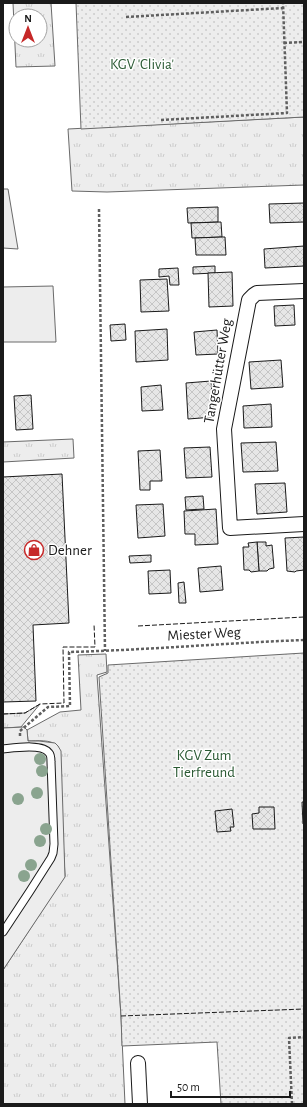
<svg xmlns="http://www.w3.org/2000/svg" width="307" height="1107" viewBox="0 0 307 1107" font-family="'Alegreya Sans',sans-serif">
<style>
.grass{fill:url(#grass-tufts);stroke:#6a6a6a;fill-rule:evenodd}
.garden{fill:url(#garden-dots);stroke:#6a6a6a}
.built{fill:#ededed;stroke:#6a6a6a}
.building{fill:url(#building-cross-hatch);stroke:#1a1a1a}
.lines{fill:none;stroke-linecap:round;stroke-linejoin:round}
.lane-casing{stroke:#1a1a1a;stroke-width:9}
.street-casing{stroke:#1a1a1a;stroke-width:16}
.path{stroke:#5f5f5f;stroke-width:2.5;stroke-dasharray:3 2;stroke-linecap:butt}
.lane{stroke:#fff;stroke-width:7}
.street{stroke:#fff;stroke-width:14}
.fence{stroke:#1a1a1a;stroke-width:1;stroke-dasharray:5 2;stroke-linecap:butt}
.tree{fill:#8aa48f}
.labels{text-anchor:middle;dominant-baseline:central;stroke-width:3;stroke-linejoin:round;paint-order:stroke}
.park-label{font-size:15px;fill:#2b5a34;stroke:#fff}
.street-label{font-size:15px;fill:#1a1a1a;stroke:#fff}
.poi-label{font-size:15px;fill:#1a1a1a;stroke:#fff;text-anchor:start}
</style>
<defs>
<pattern id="grass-tufts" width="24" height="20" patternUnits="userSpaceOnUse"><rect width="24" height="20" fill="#ededed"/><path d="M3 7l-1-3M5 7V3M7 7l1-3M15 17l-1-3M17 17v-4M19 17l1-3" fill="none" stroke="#cbcbcb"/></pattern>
<pattern id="garden-dots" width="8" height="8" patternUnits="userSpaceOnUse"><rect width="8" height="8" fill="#ededed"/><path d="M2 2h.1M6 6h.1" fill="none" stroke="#cbcbcb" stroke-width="1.8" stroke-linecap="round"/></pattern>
<pattern id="building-cross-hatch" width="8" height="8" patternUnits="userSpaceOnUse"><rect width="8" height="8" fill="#e6e6e6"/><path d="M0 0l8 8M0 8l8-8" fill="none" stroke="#c5c5c5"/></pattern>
</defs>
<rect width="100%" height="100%" fill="#fff"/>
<g class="grass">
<path d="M13,3h38l4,63 -39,1zM16,16h24v24h-24z"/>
<path d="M304,117v68l-197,7 -35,-1 -4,-62z"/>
<path d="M73,439l1,19 -71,4v-20z"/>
<path d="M106,654l1,18 -10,3 24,341 4,88h-122v-134l62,-94 -7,-130c-8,-7 -20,-5 -30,-5l-1,-11 33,-18 21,-2 -3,-55z"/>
<path d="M40,704l-19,23 -18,1v-14l22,-1z"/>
</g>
<g class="garden">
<path d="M76,3h228v114l-223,12z"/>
<path d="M304,653v451h-83l-4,-62 -95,4 -1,-30 -22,-339 9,-4v-8z"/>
</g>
<g class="built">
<path d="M3,189h5l10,60 -15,-1z"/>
<path d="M53,286l3,56h-53v-55z"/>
<path d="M24,727l3,3 1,11h11l16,2 3,3 3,5 4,126 -62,93v-242z"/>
</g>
<g class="building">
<path d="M304,203v19l-34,1 -1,-19z"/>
<path d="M218,207v15l-30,1 -1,-15z"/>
<path d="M221,222l1,15 -30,1 -1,-15z"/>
<path d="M222,237h3l1,18h-30l-1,-17z"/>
<path d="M304,246v20l-39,2 -1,-19z"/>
<path d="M215,266v7l-22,1v-7z"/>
<path d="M178,268l1,17h-9l-1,-9 -10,1v-8z"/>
<path d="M232,272l1,34 -24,1 -1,-34z"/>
<path d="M167,279l2,32 -28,1 -1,-32z"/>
<path d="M294,305l1,20 -20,1 -1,-20z"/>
<path d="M125,324l1,16 -15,1 -1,-16z"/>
<path d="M167,329l1,31 -32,2 -1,-31z"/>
<path d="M217,330l1,24 -22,1 -2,-23z"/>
<path d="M281,360l2,27 -32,2 -2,-27z"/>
<path d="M211,381l3,36 -26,2 -2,-36z"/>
<path d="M161,385l2,25 -21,1 -1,-24z"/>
<path d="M31,395l2,34 -17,1 -2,-34z"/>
<path d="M271,404l1,23 -28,1 -1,-22z"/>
<path d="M276,442l2,29 -35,1 -2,-29z"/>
<path d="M210,447l2,30 -26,1 -2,-30z"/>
<path d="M160,450l2,31h-12v9h-10l-2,-39z"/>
<path d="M62,474l7,149 -36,2 3,76 -33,1v-225z"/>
<path d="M285,483l2,29 -30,2 -2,-30z"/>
<path d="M203,496l1,13 -18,1 -1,-13z"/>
<path d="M163,504l2,32 -27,2 -2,-33z"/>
<path d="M216,509l2,35 -23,1v-11h-10l-1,-23z"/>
<path d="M304,537v33l-8,1 -1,1 -8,-1 -2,-33z"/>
<path d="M257,542h9v4l6,-1 2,23 -5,1 -2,2h-8z"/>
<path d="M257,542l2,29 -8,1 -2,-2h-5l-1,-23h6l-1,-4z"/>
<path d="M151,555v7l-21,1 -1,-7z"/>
<path d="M221,566l2,24 -23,2 -2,-24z"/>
<path d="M170,570l1,23 -22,1 -1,-23z"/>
<path d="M184,582l2,21h-7l-1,-20z"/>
<path d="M302,802h2v22h-1z"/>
<path d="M259,807h15l1,22h-22l-1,-15 7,-1z"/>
<path d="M232,809l2,18h-4l1,4 -14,1 -2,-21z"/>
</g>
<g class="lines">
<g class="lane-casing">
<path id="lane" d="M3,749c10,-1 40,-6 46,4 2,2 2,6 2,9l3,82 -1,9 -2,5 -21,33 -27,41"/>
</g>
<g class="street-casing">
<g id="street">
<path d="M304,291l-47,2 -3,2 -5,5 -25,129 6,99 74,-4"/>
<path d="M138,1063l2,41"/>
</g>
</g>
<g class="path">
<path d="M126,17l157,-9"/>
<path d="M284,43l20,-1"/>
<path d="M161,120l126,-7 -4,-110"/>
<path d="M99,209l6,442"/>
<path d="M20,736v-5l28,-24 22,-1 -1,-54c78,-2 157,-9 235,-12"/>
<path d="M292,1104l-3,-66 15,-1"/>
</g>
<use href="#lane" class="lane"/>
<use href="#street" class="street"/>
<g class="fence">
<path d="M138,626l166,-9"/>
<path d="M3,714l22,-1 15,-9 24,-1 -1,-56h32l-1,-23"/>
<path d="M121,1016l183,-7"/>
</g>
</g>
<g class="tree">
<circle cx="40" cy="759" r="6"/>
<circle cx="42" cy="771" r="6"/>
<circle cx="37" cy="793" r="6"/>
<circle cx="18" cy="799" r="6"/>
<circle cx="46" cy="829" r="6"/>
<circle cx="40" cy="841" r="6"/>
<circle cx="31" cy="865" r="6"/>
<circle cx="24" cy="876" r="6"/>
</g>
<defs>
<g id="shop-ring" transform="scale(1)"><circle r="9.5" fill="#fff" stroke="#c62828" stroke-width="1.5"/><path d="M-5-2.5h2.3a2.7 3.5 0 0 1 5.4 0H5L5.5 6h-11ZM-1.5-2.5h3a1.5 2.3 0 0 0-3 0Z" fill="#c62828"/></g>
</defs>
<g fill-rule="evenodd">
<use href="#shop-ring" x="34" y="550"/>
</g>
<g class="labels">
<g class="park-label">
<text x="142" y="64">KGV 'Clivia'</text>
<text x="204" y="755">KGV Zum<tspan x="204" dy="17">Tierfreund</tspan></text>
</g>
<g class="street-label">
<text transform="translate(218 371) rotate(-80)">Tangerhütter Weg</text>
<text transform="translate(204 634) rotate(-3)">Miester Weg</text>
</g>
<g class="poi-label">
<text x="48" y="550">Dehner</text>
</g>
</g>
<rect width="307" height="1107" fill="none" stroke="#1a1a1a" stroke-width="8"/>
<g transform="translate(28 28)"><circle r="19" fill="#ffffff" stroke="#a3a3a3"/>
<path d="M0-3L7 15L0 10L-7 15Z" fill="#c62828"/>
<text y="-6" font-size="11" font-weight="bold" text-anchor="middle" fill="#1a1a1a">N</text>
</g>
<path d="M171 1091v6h119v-6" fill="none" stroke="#1a1a1a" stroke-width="2"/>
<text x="177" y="1091" font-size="12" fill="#1a1a1a" stroke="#ffffff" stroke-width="3" paint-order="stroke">50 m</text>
</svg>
